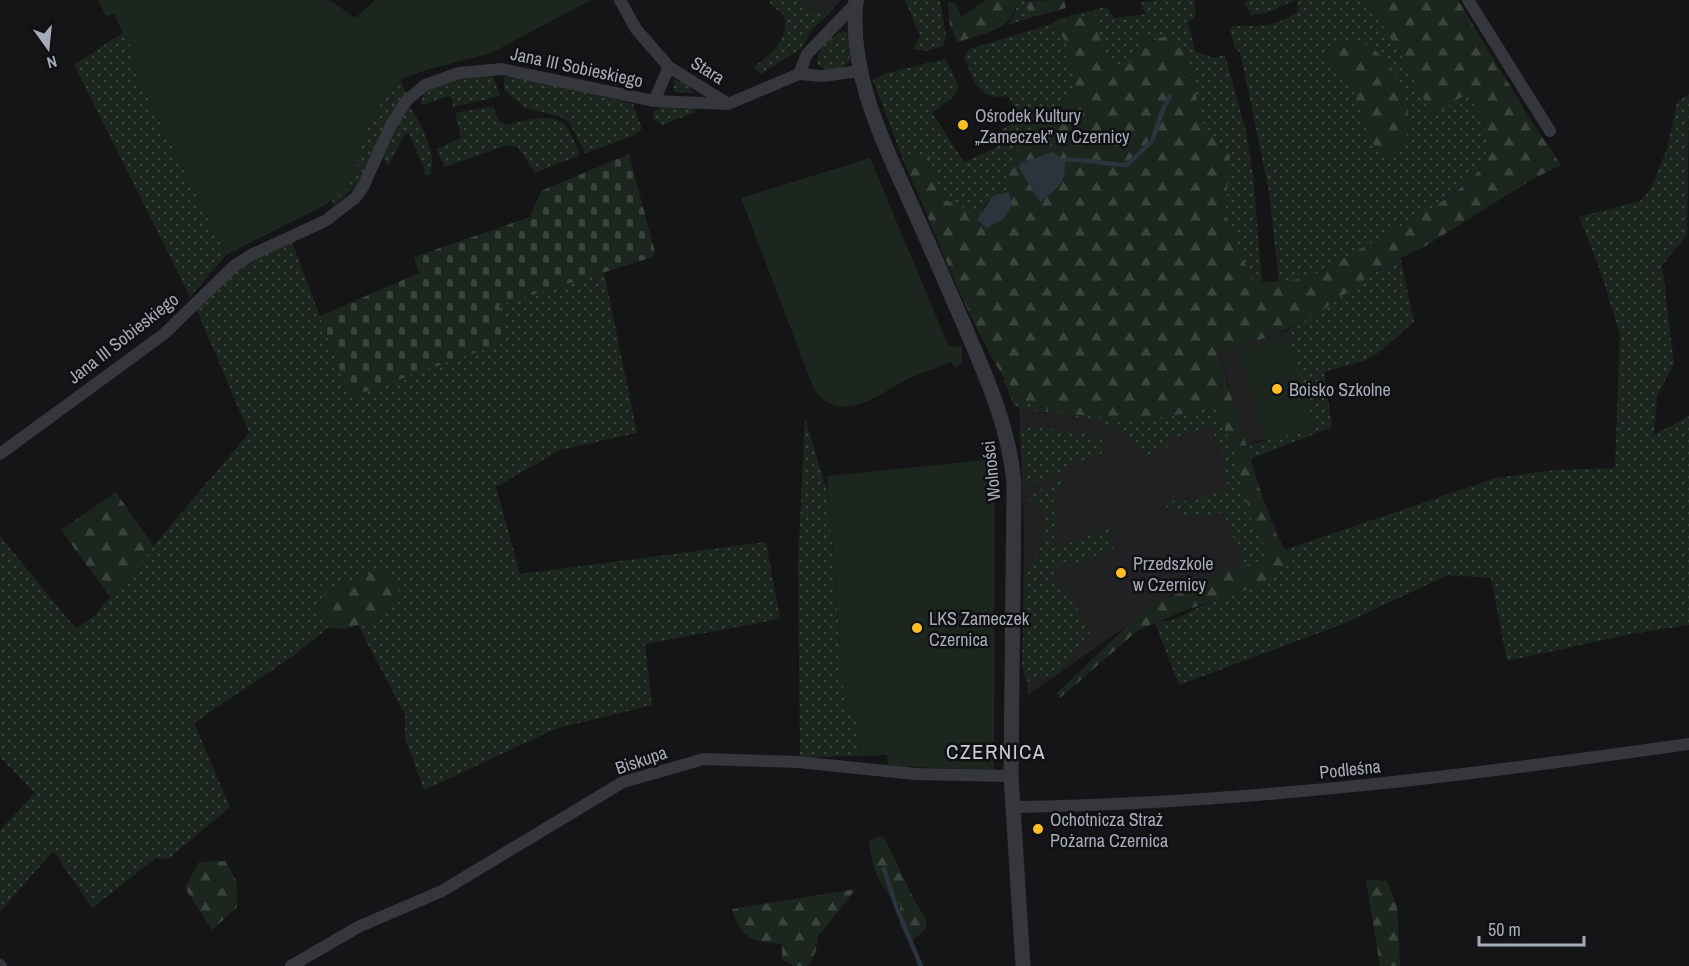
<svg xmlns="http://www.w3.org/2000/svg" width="1689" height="966" viewBox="0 0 1689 966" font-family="'Archivo Narrow',sans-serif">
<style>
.built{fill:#212124}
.grass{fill:url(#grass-dots)}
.forest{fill:url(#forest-firs)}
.cemetery{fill:url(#cemetery-stones)}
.garden{fill:#1d261e}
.water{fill:#2a343c}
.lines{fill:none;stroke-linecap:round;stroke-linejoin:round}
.stream{stroke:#2a343c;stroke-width:4.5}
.minor{stroke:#36373d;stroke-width:12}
.tertiary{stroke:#36373d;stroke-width:15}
.poi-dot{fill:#fdbd27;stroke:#101012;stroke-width:2}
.labels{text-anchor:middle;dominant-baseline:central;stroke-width:5;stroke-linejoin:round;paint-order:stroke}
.street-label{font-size:18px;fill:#a6abb8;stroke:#101012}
.poi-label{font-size:18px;fill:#a6abb8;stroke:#101012;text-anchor:start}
.quarter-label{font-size:21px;letter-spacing:1.5px;fill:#c8cbd4;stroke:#101012}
</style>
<defs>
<pattern id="grass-dots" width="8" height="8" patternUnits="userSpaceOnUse" patternTransform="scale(1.5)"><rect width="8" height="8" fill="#1d261e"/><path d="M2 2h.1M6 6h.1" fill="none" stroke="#3b433d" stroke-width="1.8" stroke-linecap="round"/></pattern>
<pattern id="forest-firs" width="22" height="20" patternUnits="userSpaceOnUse" patternTransform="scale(1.5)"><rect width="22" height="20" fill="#1d261e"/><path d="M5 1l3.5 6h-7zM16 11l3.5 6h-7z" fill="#3b433d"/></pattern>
<pattern id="cemetery-stones" width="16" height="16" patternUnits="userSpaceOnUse" patternTransform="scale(1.5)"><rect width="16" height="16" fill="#1d261e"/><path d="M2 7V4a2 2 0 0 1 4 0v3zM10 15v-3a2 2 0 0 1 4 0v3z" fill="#3b433d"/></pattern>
</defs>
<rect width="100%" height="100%" fill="#151517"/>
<g class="built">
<path d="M803,0h38l-15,17 -2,-5 -17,-2z"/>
<path d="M1286,331l28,96 -68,17 6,26 32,80 -39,18 -74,27 -143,100 -5,-48 1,-117 -5,-129 211,-13 -12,-35z"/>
</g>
<g class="grass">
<path d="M770,0h33l4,10 17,2 2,5 -15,13 -9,18 -41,26 -7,-7c18,-13 36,-28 30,-52l-14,-11z"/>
<path d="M905,0h35l6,36 -3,10 -17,5 -13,-2 7,-13z"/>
<path d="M1018,0h6l9,17 -26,8 8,-11z"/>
<path d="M1157,0h37l2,15 -8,8 7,28 18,7 12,-3 21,77 7,43 9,107 -10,-1 -27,-66 4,-59 -27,-34 -17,-74 -32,-8 -11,-8c-2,17 -5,27 -19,37 -12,-6 -18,-14 -23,-27l-48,-17 14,17 11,50 -41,39 -28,38 1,23 -23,11 -9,17 -13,-12 -23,-10 -12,-43 -26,5 -30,-80 14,-7 59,-14 13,28 -6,10 -21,16 32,49 30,-13 8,-8 -1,-11 19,-11 -12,-23c-31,5 -34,-16 -44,-39l5,-8 83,-25 6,-5 48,-12 8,11 32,-4 -6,-11z"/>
<path d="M1249,0h47l-30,13 -14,2 -8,-12z"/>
<path d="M1298,0h69l44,71 20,43c15,-5 25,-15 39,-21 9,19 22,45 15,66 -11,32 -129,95 -162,112 -15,7 -30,8 -44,13l-10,-93 -29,-139 -5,-4 -5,-19 3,-3c28,0 40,1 64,-13z"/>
<path d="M844,31l3,1 3,29c-7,8 -20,11 -30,6l-3,-4c0,-14 15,-28 27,-32z"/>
<path d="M124,32l102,223 -36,42 -116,-232z"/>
<path d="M493,76l7,20 -47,11 -1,-9 -4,-2 -24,9 -3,-2 3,-10 11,-6 28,-8z"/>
<path d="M504,77l24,1 105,26 9,25 -10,7 -47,17 -16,-31 -8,-5 -36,-9 -21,-18z"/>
<path d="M400,80l6,13 -23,36 -24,54 -25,23 -2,-6c25,-16 24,-40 32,-65 6,-21 23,-38 36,-55z"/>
<path d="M673,80c8,0 18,5 20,13l-19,-1z"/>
<path d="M1689,94l-2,141 -25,30 12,98 -17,33 -3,39 35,-19v209l-58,9 -124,27 -16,-83 -43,-3 -103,48 -166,62 -24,-62 20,-4 118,-57 -9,-12 212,-72 59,-8 60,-2 5,-133 -19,-63 -22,-55 61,-16 10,-11 17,-41 10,-47z"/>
<path d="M664,106l30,1 2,5 -34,13 -7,-4 -2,-9z"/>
<path d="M410,107c10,16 30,51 19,69l-5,-2 1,-4 -16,-37 -4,1 -17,32 -5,-8 17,-37z"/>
<path d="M487,107h6l6,14 7,4c16,-3 45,-14 59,0 7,7 11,21 15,30l-45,18 -17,-26 -11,-2 -62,22 -9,-18 25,-11 -6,-25z"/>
<path d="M290,237l60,159 155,-54 -6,-37 105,-33 33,161 -77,17 -64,37 24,87 246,-32 14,77 -135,25 7,61 -97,24 -131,61 -19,-52v-23l-47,-90 -12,4 -18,-1 -35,28 -99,67 36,84 -62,52 -12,-1 -64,50 -39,-57 -53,61v-82l35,-37 -35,-36v-221l76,93 19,-14 154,-182 -54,-127 39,-40z"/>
<path d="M1400,258l14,63 -33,30 -15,9 -42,12 8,55 -82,32 -4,-15 12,-1 56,-16 -28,-96c41,-21 73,-52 114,-73z"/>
<path d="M1003,377l16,24c63,17 133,26 196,5l18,42 20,77 19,33 -27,10 -22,-56c-18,7 -44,10 -58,-7l14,-7 8,4 41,-14 -6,-34 -11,-27 -44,12 1,8 -13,3 -8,13c-28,-55 -82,-42 -133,-57z"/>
<path d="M805,419l23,75 17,216 10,1 5,45 -60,1 -2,-194z"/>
<path d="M1024,426l55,6 23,8 3,8 -4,6 -38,13 -1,6 -34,12 -9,-53z"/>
<path d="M1063,479l3,4c-19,14 -12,19 -9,38 1,8 -4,19 -6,28l57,-20 7,19 -45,19 -6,-4 -10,7 -1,10 7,8h6l24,45 -33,40 -31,9 -4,-16 3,-93 17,-28 3,-27 -5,-13 -12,-5 3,-6z"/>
</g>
<g class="forest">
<path d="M986,0h32c-7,32 -32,32 -60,42l-8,-15 -2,-24 7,-1 6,15z"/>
<path d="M1065,0l1,8 -33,9 -10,-16z"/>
<path d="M1367,0h91l74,122 29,43 -28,14 -106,66 -48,24 -66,48 -39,18 -56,18 45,147 11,31 19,31 -35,24 -72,24 -49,21 -77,67 -3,-5 91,-87 84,-36 39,-13 -18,-32 -20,-77 -18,-42c-60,19 -136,15 -196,-5 -51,-74 -79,-160 -116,-241l26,-5 12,43 23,10 13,11 16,-23 16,-4 -1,-23 13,-25 56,-52 -11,-50 -14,-18 43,-11c5,23 5,44 28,56 14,-10 17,-21 19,-38l11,9 18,-5 14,13 17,74 28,34 -5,59 27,66c27,3 45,0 71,-10 34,-24 149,-74 162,-112 7,-21 -5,-47 -15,-66 -14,5 -24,16 -39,22l-20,-44z"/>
<path d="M1348,40c45,4 71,68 56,107l-18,9 -13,-12 -23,-61 -23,-27 1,-9 7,-5z"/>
<path d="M116,492l38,55 -44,50 -49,-67z"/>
<path d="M387,568l16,30c-18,21 -47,32 -75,30l-10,-20 9,-19z"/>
<path d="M883,836c16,28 26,59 44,85l-1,7 -16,16 -10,-18v-21c-21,-16 -28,-39 -31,-65z"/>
<path d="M226,861l11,22v24l-25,23 -27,-42 14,-26z"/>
<path d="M1366,880l21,1 10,25 3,60h-20z"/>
<path d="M856,889l-37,46 -4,18 -7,13h-15l-11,-7v-15c-27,-1 -43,-6 -50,-35z"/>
</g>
<path class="cemetery" d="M629,154l26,98 -2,5 -154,48 6,37 -155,55 -30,-81 99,-43 -5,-16 116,-40 11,-26z"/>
<g class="garden">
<path d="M98,0h232l25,18 20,-18h216l-100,53 -65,17 -26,10 -21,26 -15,28 -8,38 -12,20 -21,14 -97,49 -97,-195 5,-5 -20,-41 -8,2z"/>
<path d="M870,158l79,189 13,-1v16l-6,6 -6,-6c-15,8 -33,11 -48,20 -28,16 -65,44 -89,5l-72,-189z"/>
<path d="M1289,336l25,91 -49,14 -26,-90z"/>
<path d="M995,459l-1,311 -106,-4 -1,-11 -27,1 -5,-44 -10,-2 -18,-234z"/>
</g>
<g class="water">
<path d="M1052,152l13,8c1,24 -7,28 -25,42l-21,-34 2,-5z"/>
<path d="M1009,192l3,13 -8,13 -17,10 -10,-8 16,-24z"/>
</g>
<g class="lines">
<g class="stream">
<path d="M1065,160c21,-2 41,5 62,5l25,-24 11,-32 7,-13"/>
<path d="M884,869l13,40 24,57"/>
</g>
<g class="minor">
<path d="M620,0l16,29 33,38 -15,34"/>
<path d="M1468,0l82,131"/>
<path d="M669,67l58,36"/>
<path d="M799,74l23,2 38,-5"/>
<path d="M0,454l164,-120 70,-68 17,-11 74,-34 30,-23 8,-11 28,-62 16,-25 18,-15 34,-12 43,-4 152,32 74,3 71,-30 8,-20 51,-53"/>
<path d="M1012,807c227,-3 452,-31 677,-63"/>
<path d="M0,965l1,1"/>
<path d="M291,966l67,-39 84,-36 181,-109 81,-23 94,3 117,12 96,2"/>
</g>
<path class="tertiary" d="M856,0c-7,70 23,133 51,195 19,42 37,84 55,125 23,54 47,105 52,164l-3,292 12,190"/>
</g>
<g class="poi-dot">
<circle cx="963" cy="125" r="6"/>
<circle cx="1277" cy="389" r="6"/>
<circle cx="1121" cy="573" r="6"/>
<circle cx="917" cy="628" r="6"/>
<circle cx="1038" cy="829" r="6"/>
</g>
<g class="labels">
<g class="street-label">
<text transform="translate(577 67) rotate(12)">Jana III Sobieskiego</text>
<text transform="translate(708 70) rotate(32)">Stara</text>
<text transform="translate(123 338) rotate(-38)">Jana III Sobieskiego</text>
<text transform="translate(991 471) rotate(-96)">Wolności</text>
<text transform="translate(641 760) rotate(-19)">Biskupa</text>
<text transform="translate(1350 769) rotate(-6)">Podleśna</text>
</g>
<g class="poi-label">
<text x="975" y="115">Ośrodek Kultury<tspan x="975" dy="21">„Zameczek” w Czernicy</tspan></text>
<text x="1289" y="389">Boisko Szkolne</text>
<text x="1133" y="563">Przedszkole<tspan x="1133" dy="21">w Czernicy</tspan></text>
<text x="929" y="618">LKS Zameczek<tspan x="929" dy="21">Czernica</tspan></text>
<text x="1050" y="819">Ochotnicza Straż<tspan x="1050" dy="21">Pożarna Czernica</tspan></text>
</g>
<g class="quarter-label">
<text x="996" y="751">CZERNICA</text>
</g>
</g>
<g transform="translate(48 48) rotate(165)" stroke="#101012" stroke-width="4.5" paint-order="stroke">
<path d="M0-4.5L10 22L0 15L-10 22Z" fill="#a6abb8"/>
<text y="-9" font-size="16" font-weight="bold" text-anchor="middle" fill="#a6abb8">N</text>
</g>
<path d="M1479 936v9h105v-9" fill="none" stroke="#a6abb8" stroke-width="3"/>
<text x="1488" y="936" font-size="18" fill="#a6abb8" stroke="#101012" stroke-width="4.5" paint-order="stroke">50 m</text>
</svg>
